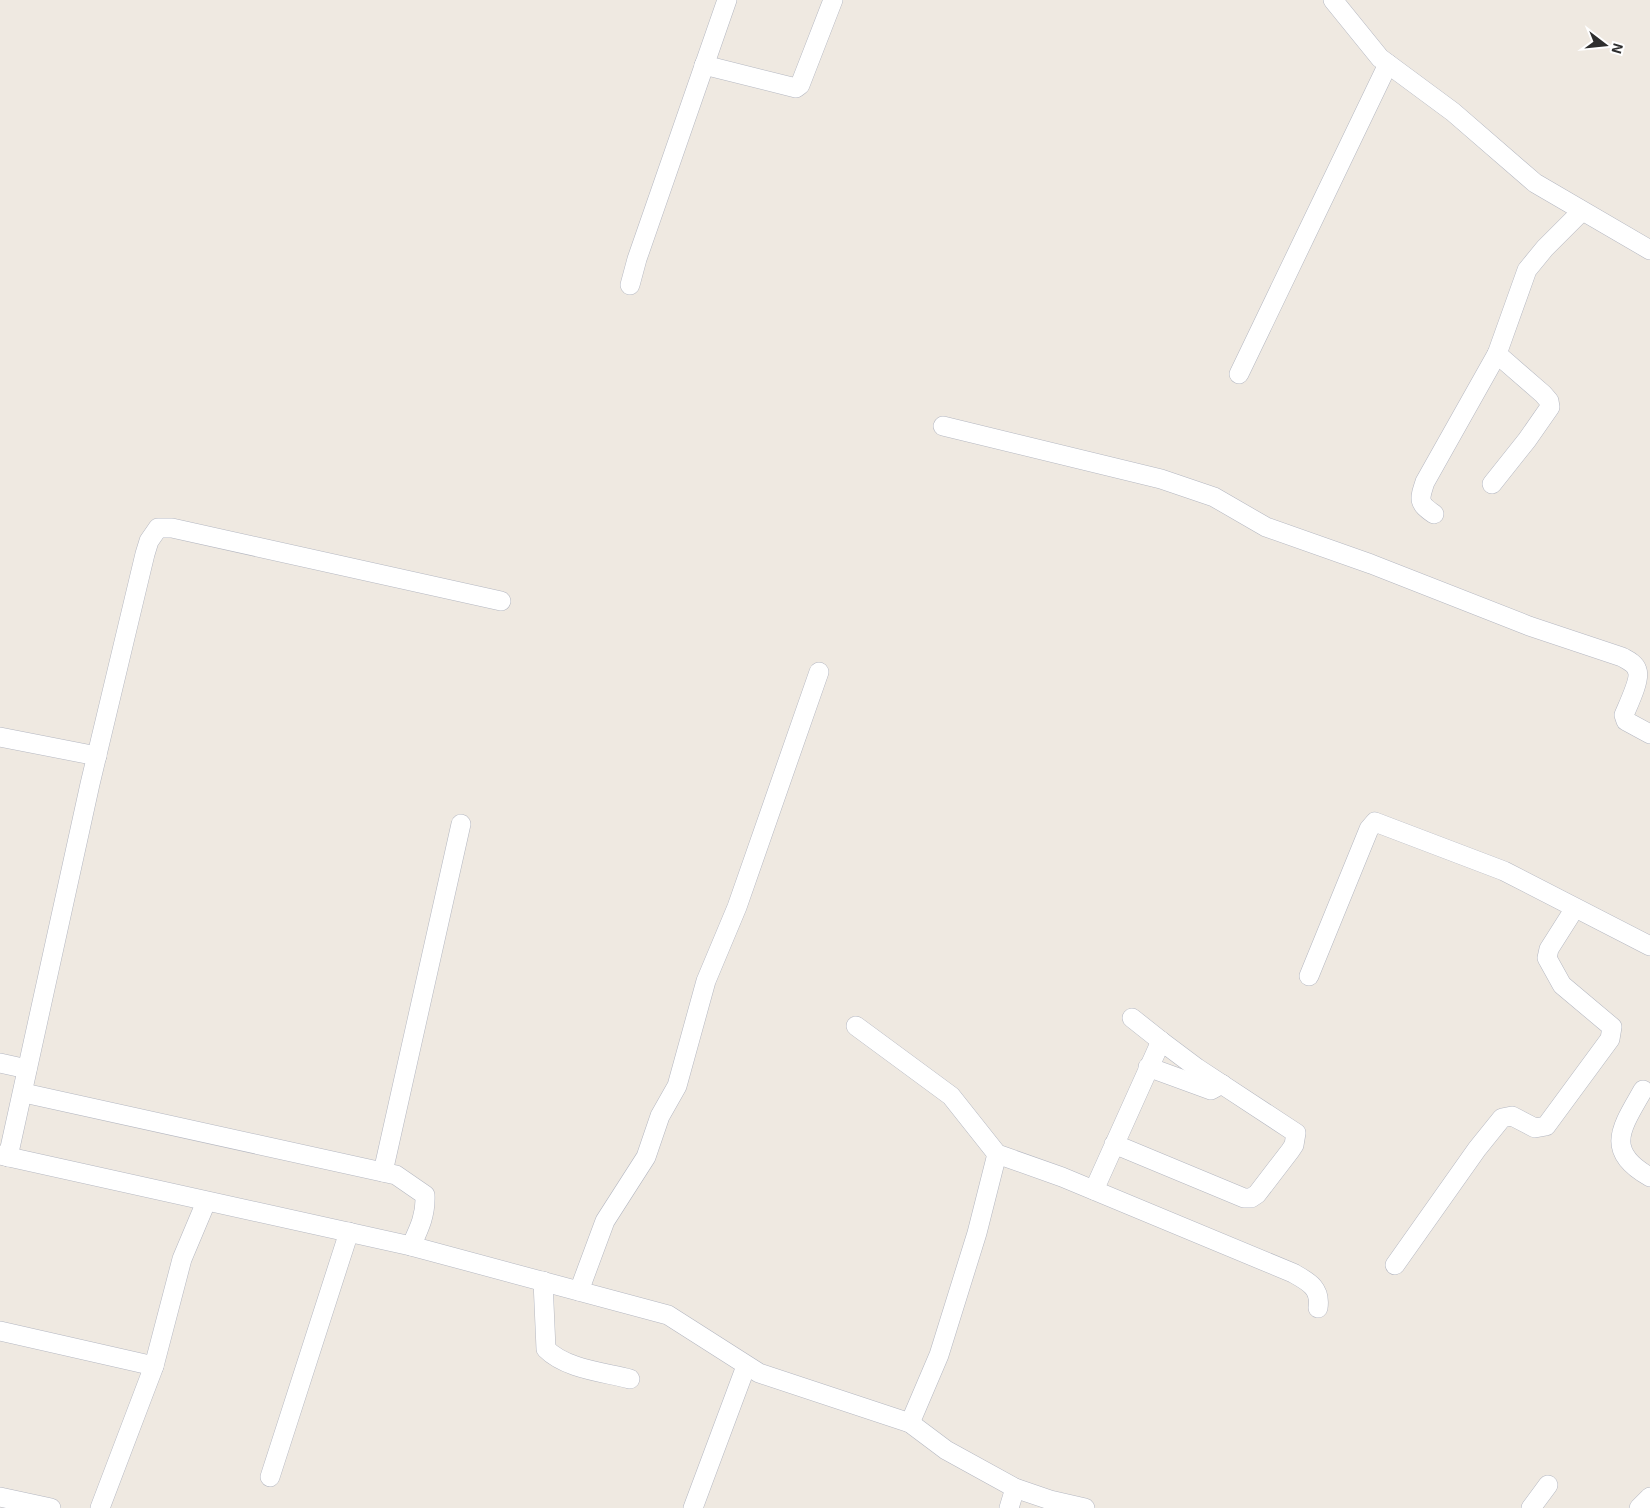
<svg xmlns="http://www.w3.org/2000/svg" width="1650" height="1508" viewBox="0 0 1650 1508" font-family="'Exo 2',sans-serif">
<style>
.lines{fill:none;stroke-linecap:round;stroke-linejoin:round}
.minor-casing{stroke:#b4b7c1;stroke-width:20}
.minor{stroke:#fff;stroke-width:19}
</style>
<rect width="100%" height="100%" fill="#efe9e1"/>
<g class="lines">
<g class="minor-casing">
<g id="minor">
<path d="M1333,0l47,58 73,54 82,71 115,67"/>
<path d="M704,65l92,23 4,-3 33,-85"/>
<path d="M630,285l7,-26 90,-259"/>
<path d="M1239,374l149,-310"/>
<path d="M943,426l218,53 53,18 52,30 105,37 158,62 93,31c5,3 13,6 15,13 4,9 -9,35 -13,45l2,6 24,13"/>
<path d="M1492,484l35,-44 23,-33 -1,-6 -6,-7 -46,-40 30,-84 18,-22 37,-37"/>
<path d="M1434,514c-16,-11 -15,-14 -9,-32l72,-128"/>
<path d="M0,737l97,19"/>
<path d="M1309,976l60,-147 6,-7 129,49 146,75"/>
<path d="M1132,1018l29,23"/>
<path d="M856,1026l95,70 46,58 65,23 231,96c16,9 28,15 25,35"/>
<path d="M0,1063l27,6"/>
<path d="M1148,1067l63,23 11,-6"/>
<path d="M1643,1090c-21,37 -40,61 7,87"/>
<path d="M24,1093l372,82 29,20c1,20 -6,34 -14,51"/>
<path d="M0,1155l411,91 257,69 91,58 151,50 36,27 69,38 35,12 35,8"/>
<path d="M8,1157l82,-373 55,-230 4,-13 9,-13h14l329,73"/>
<path d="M383,1172l78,-348"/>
<path d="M1094,1190l67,-149 36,27 99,65 -2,12 -4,6 -33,43 -6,4h-7l-130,-54"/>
<path d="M1395,1265l82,-116 25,-31 10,-2 23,12 11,-2 64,-87 2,-12 -50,-42 -15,-27 2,-9 26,-41"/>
<path d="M543,1281l3,68c20,20 57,23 84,30"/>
<path d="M579,1291l26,-70 41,-64 14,-41 17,-30 29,-105 31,-74 82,-235"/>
<path d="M0,1331l154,35"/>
<path d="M910,1423l29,-68 38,-122 20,-79"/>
<path d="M270,1477l79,-245"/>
<path d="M0,1497l51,11"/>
<path d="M100,1508l54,-142 28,-107 24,-57"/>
<path d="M693,1508l53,-142"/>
<path d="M1009,1508l6,-20"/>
<path d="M1531,1508l17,-23"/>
<path d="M1639,1508l11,-11"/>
</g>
</g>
<use href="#minor" class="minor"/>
</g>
<g transform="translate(1605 45) rotate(106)" stroke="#ffffff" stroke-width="4" paint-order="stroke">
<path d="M0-4L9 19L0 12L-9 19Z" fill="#2e2e2e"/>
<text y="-8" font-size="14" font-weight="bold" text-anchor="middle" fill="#2e2e2e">N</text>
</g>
</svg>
